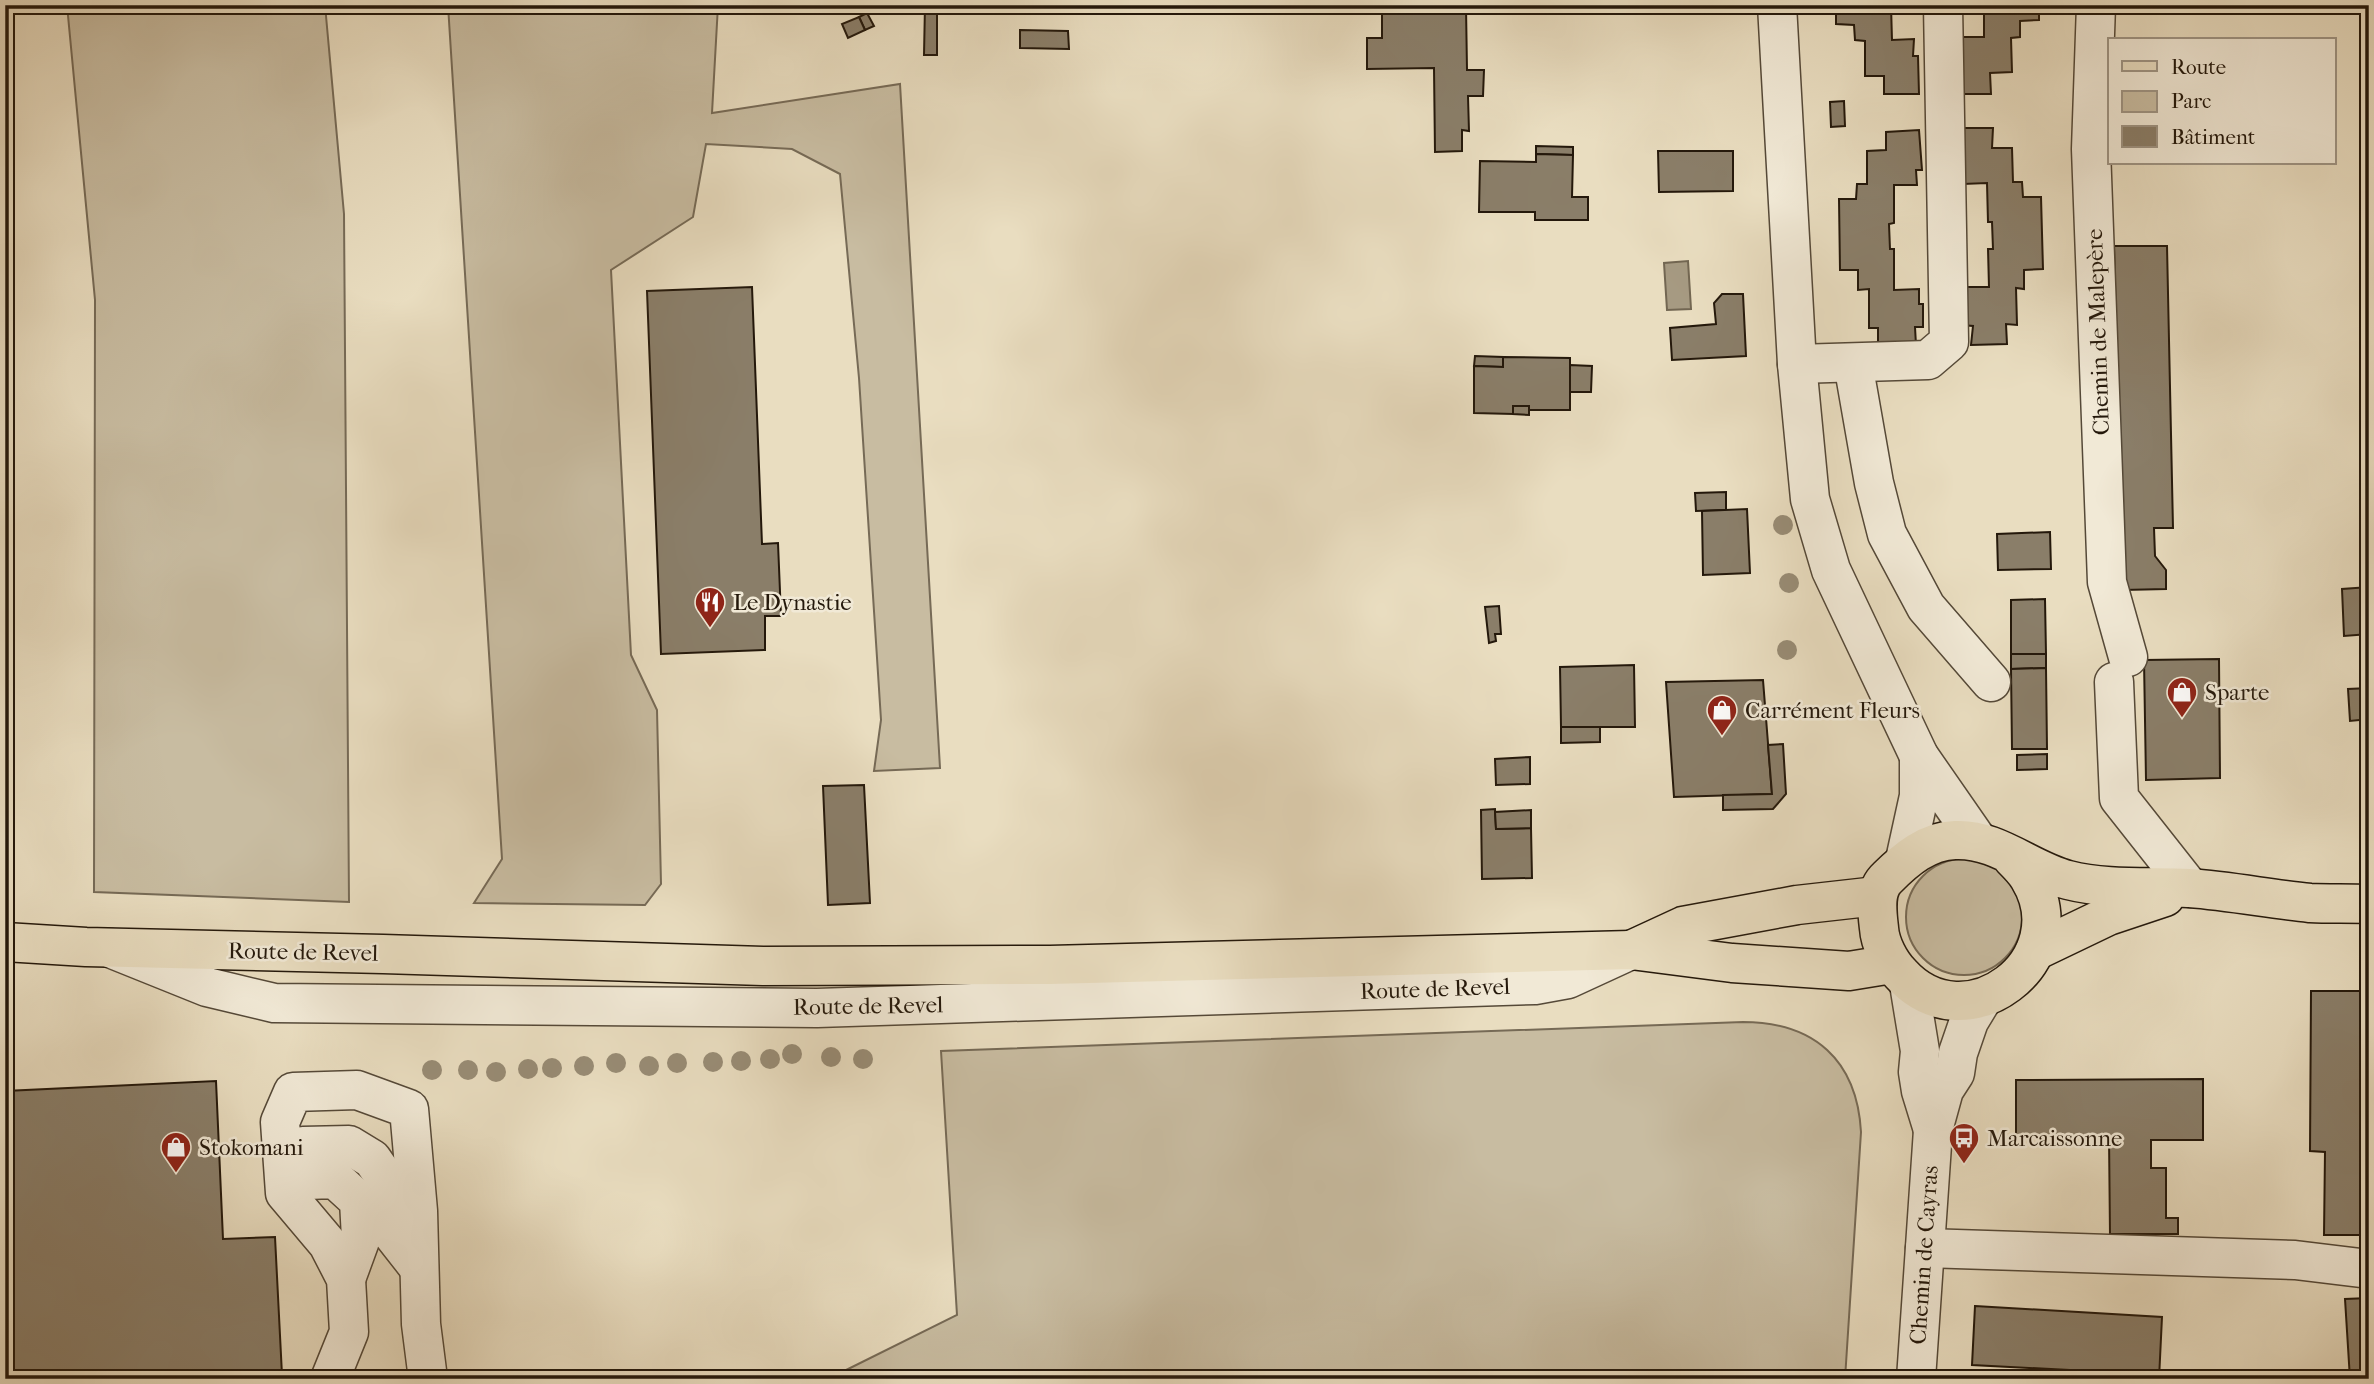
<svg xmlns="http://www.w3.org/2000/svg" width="2374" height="1384" viewBox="0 0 2374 1384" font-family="'IM FELL French Canon',serif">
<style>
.green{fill:#c8bca1;stroke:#766a56;stroke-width:2}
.water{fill:#a69a82;stroke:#726652;stroke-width:2}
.building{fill:#8a7e69;stroke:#24180b;stroke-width:2}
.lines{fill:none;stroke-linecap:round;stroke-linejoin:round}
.minor-casing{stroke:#554938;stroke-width:41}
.major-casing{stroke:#24180b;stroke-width:41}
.minor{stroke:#f1e9d6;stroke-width:38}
.major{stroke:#e9ddc0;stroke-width:38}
.tree{fill:#988c75}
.labels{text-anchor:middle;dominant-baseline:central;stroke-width:5;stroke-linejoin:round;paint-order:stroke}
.street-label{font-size:23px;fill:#24180b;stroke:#f1e9d6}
.poi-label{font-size:23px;fill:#24180b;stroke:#f1e9d6;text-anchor:start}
</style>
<rect width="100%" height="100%" fill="#e9ddc0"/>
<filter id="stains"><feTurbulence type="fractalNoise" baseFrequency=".00286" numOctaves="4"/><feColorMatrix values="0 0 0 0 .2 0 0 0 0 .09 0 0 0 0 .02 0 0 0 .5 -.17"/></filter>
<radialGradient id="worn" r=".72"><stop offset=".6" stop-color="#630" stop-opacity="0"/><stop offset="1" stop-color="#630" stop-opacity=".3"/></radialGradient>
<g class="green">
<path d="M67,5h258l19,209 5,688 -255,-10 1,-592z"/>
<path d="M448,5h270l-6,108 188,-29 40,684 -66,3 7,-51 -22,-342 -19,-204 -48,-25 -86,-5 -13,73 -82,53 20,385 26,55 4,174 -16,21 -171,-2 28,-44z"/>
<circle cx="1964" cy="917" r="58"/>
<path d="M1743,1022c71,0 114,38 118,110l-16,247h-1017l129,-64 -16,-264z"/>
</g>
<path class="water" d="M1688,261l3,48 -24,1 -3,-47z"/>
<g class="building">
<path d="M925,5h12v50h-13z"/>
<path d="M1836,5h55l1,35 22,-1 -1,17h5l1,38h-35v-18h-19v-35l-10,-1 -1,-15 -18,-1z"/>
<path d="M1984,5h55v15l-19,1v16l-9,1 1,34 -22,1 1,21h-34l3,-57h24z"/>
<path d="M1466,7l1,63h17l-1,26h-15l1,35 -7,-1v21l-27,1 -1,-84 -67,1v-31h15v-30z"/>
<path d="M867,13l7,13 -9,4 -6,-13z"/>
<path d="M859,17l6,13 -17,8 -6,-14z"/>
<path d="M1020,30l48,1 1,18 -49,-1z"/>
<path d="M1844,101l1,25 -14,1 -1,-25z"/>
<path d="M1958,128h35l-1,20h20l1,34h9l1,15h18l2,72 -19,1v19l-8,-1 1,37 -11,-1 1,20 -36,1 2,-19 -12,-1 5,-38h23l-1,-38h5l-1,-27h-4l-1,-39 -24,1z"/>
<path d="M1919,130l3,40h-6l1,15h-23v38l-5,1 1,25h4v41l25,-1v15h4v23h-8l1,18 -38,-1v-16h-9v-39l-11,1v-20h-18l-1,-71h17l1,-15h10v-33l19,-1v-18z"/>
<path d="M1536,146l37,1v8l-37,-1z"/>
<path d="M1658,151h75v40l-74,1z"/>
<path d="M1536,154l37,1 -1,42h16v23h-53v-8h-56l1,-51 56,1z"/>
<path d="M2114,246h53l6,282h-19l1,28 11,14v19l-43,1z"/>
<path d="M752,287l10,257 16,-1 3,73h-16v34l-104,4 -14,-363z"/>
<path d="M1722,294h21l3,62 -74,4 -2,-32 46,-4 -2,-21z"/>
<path d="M1475,356l28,1v10l-29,-1z"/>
<path d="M1503,357l67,1v52h-41v-4h-16v8l-39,-1v-47l29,1z"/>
<path d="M1570,365l22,1 -1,26h-21z"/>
<path d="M1513,406h16v9l-16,-1z"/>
<path d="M1726,492v18l-30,1 -1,-18z"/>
<path d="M1747,509l3,64 -47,2 -1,-64z"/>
<path d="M2050,532l1,37 -53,1 -1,-36z"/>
<path d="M2369,587v47l-25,2 -2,-47z"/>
<path d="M2045,599l1,55h-35v-54z"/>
<path d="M1499,606l2,28h-6l1,7 -7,2 -4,-36z"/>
<path d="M2011,654h35v14l-35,1z"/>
<path d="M2219,659l1,119 -74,2 -2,-120z"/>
<path d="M1634,665l1,62h-74l-1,-60z"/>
<path d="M2046,668l1,81h-35l-1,-80z"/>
<path d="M1763,680l9,114 -98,3 -8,-115z"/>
<path d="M2369,688v31l-19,2 -2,-32z"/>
<path d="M1561,727h39v15l-39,1z"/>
<path d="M1783,744l3,50 -13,15 -50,1v-15l49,-1 -4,-49z"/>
<path d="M2047,754v15l-30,1v-15z"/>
<path d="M1530,757v27l-34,1 -1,-26z"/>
<path d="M864,785l6,118 -42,2 -5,-119z"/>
<path d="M1495,809l1,20 35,-1 1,50 -50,1 -1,-69z"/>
<path d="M1531,810v18l-35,1 -1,-17z"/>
<path d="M2311,991h58v244h-45l1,-83 -15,-1z"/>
<path d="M2203,1079v61h-52v28h15v50h12v16h-68l-1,-98 -93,1v-57z"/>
<path d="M216,1081l7,158 52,-2 7,138 -52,4h-225v-288z"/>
<path d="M2369,1298v81h-19l-5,-80z"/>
<path d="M1975,1306l187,11 -3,62h-33v-6l-154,-8z"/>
</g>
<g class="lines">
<g class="minor-casing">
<g id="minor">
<path d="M1777,5l20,359 13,135 21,71 88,186 59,85"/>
<path d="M2096,5l-5,144 16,433 21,75"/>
<path d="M1853,363l21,120 13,51 39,73 65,75"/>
<path d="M1797,364l131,-4 21,-18 -6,-337"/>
<path d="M2114,682l5,116 71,90"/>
<path d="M1905,860l14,-64v-40"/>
<path d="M110,948l97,39 67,16 543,5 718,-23 33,-6 63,-29"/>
<path d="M1909,984l11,67 -2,21 3,19 12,39"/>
<path d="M303,1146l46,-1 23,14 16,23 2,49 29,37"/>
<path d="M307,1180l28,-1 24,22 2,37 -15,41"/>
<path d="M1925,1248l370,12 74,9"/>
<path d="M330,1379l19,-47 -3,-53 -18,-35 -43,-51 -5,-71 13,-30 64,-2 52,19 9,102 3,113 7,55"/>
<path d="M1916,1379l17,-249 11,-40 11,-17 3,-20 11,-32 14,-23"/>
</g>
</g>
<g class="major-casing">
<g id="major">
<path d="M2012,858c6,6 13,13 17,20 50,82 -63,168 -128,96 -11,-11 -21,-30 -22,-46 -2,-17 -5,-38 8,-50 19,-19 40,-37 68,-38 42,-2 74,30 113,40 39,10 82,6 121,8 41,3 81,11 121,15 20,1 39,0 59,1"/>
<path d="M5,942l81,5 297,7 380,12 287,-1 581,-15 101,13 117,8 43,-7"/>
<path d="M1631,950l52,-24 114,-21 80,-9"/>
<path d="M2035,951l73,-35 57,-19"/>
</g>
</g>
<use href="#minor" class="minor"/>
<use href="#major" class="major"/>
</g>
<g class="tree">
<circle cx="1783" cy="525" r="10"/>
<circle cx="1789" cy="583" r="10"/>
<circle cx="1787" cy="650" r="10"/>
<circle cx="792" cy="1054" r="10"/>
<circle cx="831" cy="1057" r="10"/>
<circle cx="770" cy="1059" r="10"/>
<circle cx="863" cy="1059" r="10"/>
<circle cx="741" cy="1061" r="10"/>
<circle cx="713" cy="1062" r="10"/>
<circle cx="616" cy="1063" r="10"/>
<circle cx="677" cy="1063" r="10"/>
<circle cx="584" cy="1066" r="10"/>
<circle cx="649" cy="1066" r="10"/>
<circle cx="552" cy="1068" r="10"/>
<circle cx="528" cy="1069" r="10"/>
<circle cx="432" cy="1070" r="10"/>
<circle cx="468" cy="1070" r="10"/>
<circle cx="496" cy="1072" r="10"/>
</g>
<defs>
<g id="restaurant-pin" transform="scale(1.575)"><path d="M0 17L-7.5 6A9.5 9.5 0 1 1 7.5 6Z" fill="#8f2418" stroke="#f1e9d6"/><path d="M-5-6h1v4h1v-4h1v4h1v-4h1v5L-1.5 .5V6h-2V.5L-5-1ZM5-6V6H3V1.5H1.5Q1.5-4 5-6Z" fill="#fff"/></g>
<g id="shop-pin" transform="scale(1.575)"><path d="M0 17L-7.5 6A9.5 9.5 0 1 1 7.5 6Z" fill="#8f2418" stroke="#f1e9d6"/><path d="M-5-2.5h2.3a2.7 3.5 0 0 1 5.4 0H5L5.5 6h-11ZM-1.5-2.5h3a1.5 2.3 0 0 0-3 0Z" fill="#fff"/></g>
<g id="bus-pin" transform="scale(1.575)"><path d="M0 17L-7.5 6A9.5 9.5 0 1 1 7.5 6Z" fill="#8f2418" stroke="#f1e9d6"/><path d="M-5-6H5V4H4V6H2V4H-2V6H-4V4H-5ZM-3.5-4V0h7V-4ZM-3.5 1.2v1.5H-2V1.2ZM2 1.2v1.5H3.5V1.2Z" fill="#fff"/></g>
</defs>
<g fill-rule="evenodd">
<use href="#restaurant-pin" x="710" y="602"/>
<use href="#shop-pin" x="2182" y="692"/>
<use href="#shop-pin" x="1722" y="710"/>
<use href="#bus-pin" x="1964" y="1138"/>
<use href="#shop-pin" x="176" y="1147"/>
</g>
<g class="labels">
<g class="street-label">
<text transform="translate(2098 332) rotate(-92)">Chemin de Malepère</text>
<text transform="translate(303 952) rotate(1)">Route de Revel</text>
<text transform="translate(1435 989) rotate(-2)">Route de Revel</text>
<text transform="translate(868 1006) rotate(-1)">Route de Revel</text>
<text transform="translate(1924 1255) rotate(-86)">Chemin de Cayras</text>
</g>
<g class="poi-label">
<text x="733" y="602">Le Dynastie</text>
<text x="2205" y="692">Sparte</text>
<text x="1745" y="710">Carrément Fleurs</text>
<text x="1987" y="1138">Marcaissonne</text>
<text x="199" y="1147">Stokomani</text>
</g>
</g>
<rect width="2374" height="1384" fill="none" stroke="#e9ddc0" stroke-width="28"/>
<rect x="7" y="7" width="2360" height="1370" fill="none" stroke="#24180b" stroke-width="3.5"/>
<rect x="14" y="14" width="2346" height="1356" fill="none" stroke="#24180b" stroke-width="2"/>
<rect x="2108" y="38" width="228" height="126" fill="#f1e9d6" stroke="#9f9585" stroke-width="2"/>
<rect x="2122" y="61" width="35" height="10" fill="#e9ddc0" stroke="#9f9585" stroke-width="2"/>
<text x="2171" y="74" font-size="21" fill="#24180b">Route</text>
<rect x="2122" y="91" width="35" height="21" fill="#c8bca1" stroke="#9f9585" stroke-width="2"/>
<text x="2171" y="108" font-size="21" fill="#24180b">Parc</text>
<rect x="2122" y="126" width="35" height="21" fill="#8a7e69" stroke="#9f9585" stroke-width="2"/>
<text x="2171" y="144" font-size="21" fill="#24180b">Bâtiment</text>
<rect width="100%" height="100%" filter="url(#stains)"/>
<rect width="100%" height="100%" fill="url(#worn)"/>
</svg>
